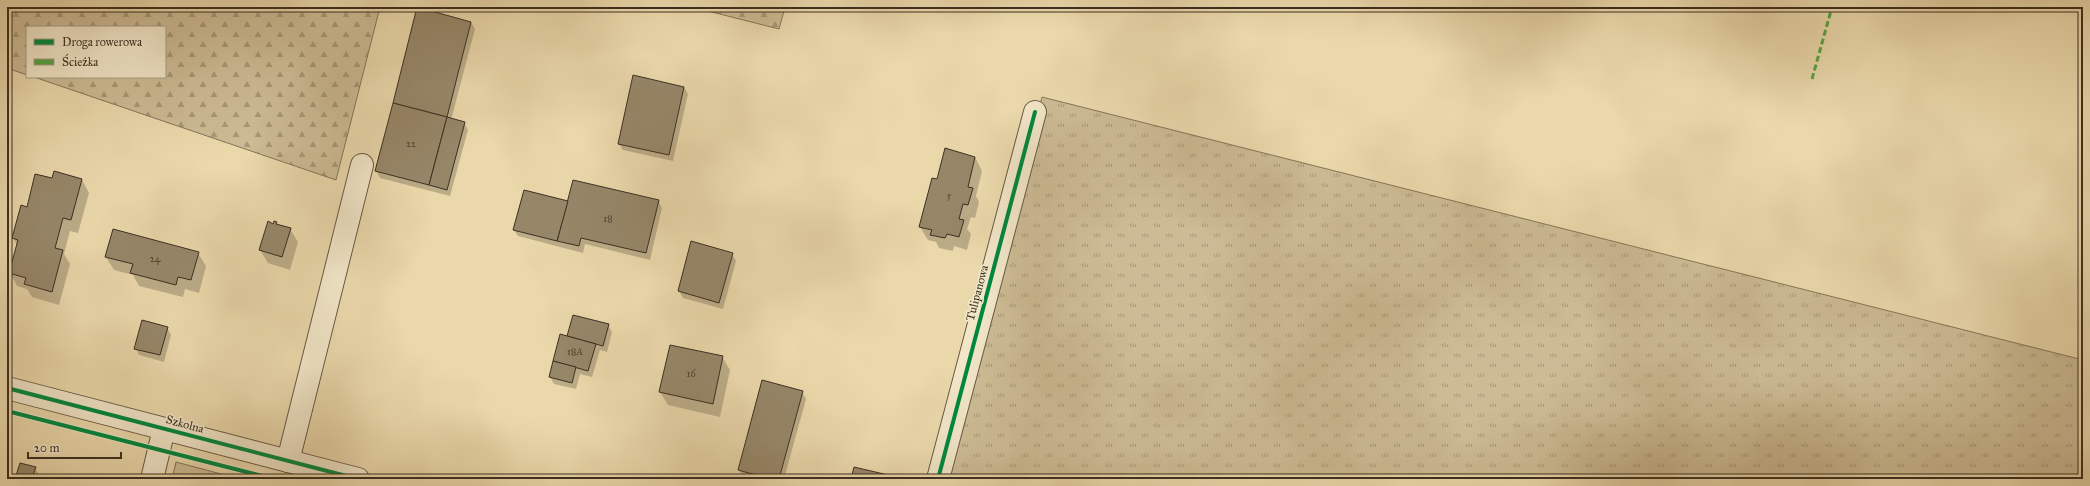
<svg xmlns="http://www.w3.org/2000/svg" width="2090" height="486" viewBox="0 0 2090 486" font-family="'IM FELL Great Primer',serif">
<style>
.grass{fill:url(#grass-tufts);stroke:#84755a}
.forest{fill:url(#forest-firs);stroke:#84755a}
.shadow{fill:#0003}
.building{fill:#968769;stroke:#3b2f21}
.lines{fill:none;stroke-linecap:round;stroke-linejoin:round}
.minor-casing{stroke:#675944;stroke-width:24}
.minor{stroke:#f1e6c8;stroke-width:22}
.quiet{stroke:#54a441;stroke-width:3;stroke-dasharray:6 3;stroke-linecap:butt}
.cycleway-casing{stroke:#f1e6c8;stroke-width:6}
.cycleway{stroke:#00873e;stroke-width:4}
.labels{text-anchor:middle;dominant-baseline:central;stroke-width:3.5;stroke-linejoin:round;paint-order:stroke}
.number-label{font-size:10px;fill:#524533}
.street-label{font-size:12px;fill:#3b2f21;stroke:#f1e6c8}
</style>
<defs>
<pattern id="grass-tufts" width="24" height="20" patternUnits="userSpaceOnUse"><rect width="24" height="20" fill="#ccbb94"/><path d="M3 7l-1-3M5 7V3M7 7l1-3M15 17l-1-3M17 17v-4M19 17l1-3" fill="none" stroke="#a79878"/></pattern>
<pattern id="forest-firs" width="22" height="20" patternUnits="userSpaceOnUse"><rect width="22" height="20" fill="#ccbb94"/><path d="M5 1l3.5 6h-7zM16 11l3.5 6h-7z" fill="#a79878"/></pattern>
</defs>
<rect width="100%" height="100%" fill="#ead8ab"/>
<filter id="stains"><feTurbulence type="fractalNoise" baseFrequency=".005" numOctaves="4"/><feColorMatrix values="0 0 0 0 .2 0 0 0 0 .09 0 0 0 0 .02 0 0 0 .5 -.17"/></filter>
<radialGradient id="worn" r=".72"><stop offset=".6" stop-color="#630" stop-opacity="0"/><stop offset="1" stop-color="#630" stop-opacity=".3"/></radialGradient>
<g class="grass">
<path d="M1042,97l1041,263v119h-1144z"/>
<path d="M176,462l64,17h-68z"/>
</g>
<g class="forest">
<path d="M7,7h373l-44,173 -302,-103h131v-50h-138v48l-20,-7z"/>
<path d="M692,7h93l-6,22z"/>
</g>
<g class="shadow">
<path d="M471,22l4,7 -24,91 13,3 4,7 -18,66 -70,-18 -4,-7z"/>
<path d="M684,87l4,7 -15,67 -50,-11 -4,-6z"/>
<path d="M975,157l7,14 -6,25 3,6 -4,16 -4,-1 -4,12 4,5 -4,16 -13,-4 -1,5 -14,-3 -3,-6 -8,-2 -8,-13 18,-47z"/>
<path d="M53,179l29,1 7,13 -11,40 -8,-2 -4,15 -2,8 6,10 -11,41 -27,-8 -5,-8 -10,-3 -7,-13 7,-28 -4,-7 14,-30z"/>
<path d="M658,201l4,7 -12,52 -65,-16 -2,9 -65,-17 -4,-6z"/>
<path d="M276,223l2,2 12,4 8,13 -8,28 -22,-7 -8,-13z"/>
<path d="M198,253l8,13 -7,27 -14,-4 -2,8 -44,-11 -6,-11 -19,-5 -8,-13z"/>
<path d="M732,254l4,7 -13,48 -40,-11 -4,-7z"/>
<path d="M608,325l4,7 -5,20 -7,-2 -8,27 -12,-3 -4,15 -22,-5 -4,-7 18,-39z"/>
<path d="M167,328l4,7 -7,27 -25,-7 -3,-6z"/>
<path d="M670,346l52,11 8,13 -10,47 -52,-12 -8,-13z"/>
<path d="M802,392l4,7 -22,80h-34l-7,-2 -4,-7z"/>
<path d="M35,468l6,10 2,1h-27z"/>
</g>
<g class="building">
<path d="M417,7l54,15 -24,95 -54,-14z"/>
<path d="M633,75l51,12 -15,68 -51,-11z"/>
<path d="M393,103l54,14 -18,68 -54,-14z"/>
<path d="M447,117l18,5 -18,68 -18,-5z"/>
<path d="M945,148l30,9 -7,30 5,1 -5,17 -5,-1 -4,15 5,1 -5,17 -12,-3 -2,4 -15,-3 2,-5 -13,-3 13,-49 5,1z"/>
<path d="M54,171l28,8 -11,41 -8,-2 -8,30 8,2 -11,42 -28,-8 2,-6 -17,-5 9,-33 -6,-2 9,-33 6,2 8,-33 17,4z"/>
<path d="M573,180l86,20 -13,53 -65,-15 -2,8 -22,-5z"/>
<path d="M524,190l44,11 -11,40 -44,-11z"/>
<path d="M268,221l5,3 1,-3 3,1 -1,2 15,4 -9,29 -23,-7z"/>
<path d="M113,229l86,23 -8,28 -13,-3 -2,8 -46,-12 3,-9 -28,-7z"/>
<path d="M691,241l42,12 -14,50 -41,-12z"/>
<path d="M573,315l36,9 -6,22 -36,-10z"/>
<path d="M142,320l26,7 -8,28 -26,-6z"/>
<path d="M560,334l36,10 -8,27 -35,-10z"/>
<path d="M670,345l53,11 -10,48 -54,-12z"/>
<path d="M553,361l23,6 -4,16 -23,-6z"/>
<path d="M762,380l41,11 -24,88h-9l-32,-9z"/>
<path d="M20,463l16,4 -3,8 14,4h-32z"/>
<path d="M854,467l47,11v1h-50z"/>
<path d="M753,474l17,5h-18z"/>
</g>
<g class="lines">
<g class="minor-casing">
<g id="minor">
<path d="M7,388l351,91"/>
<path d="M288,461l74,-296"/>
<path d="M152,479l12,-50"/>
<path d="M938,479l97,-367"/>
</g>
</g>
<use href="#minor" class="minor"/>
<path class="quiet" d="M1812,79l20,-72"/>
<g class="cycleway-casing">
<g id="cycleway">
<path d="M7,388l351,91"/>
<path d="M7,411l267,68"/>
<path d="M938,479l97,-367"/>
</g>
</g>
<use href="#cycleway" class="cycleway"/>
</g>
<g class="labels">
<g class="number-label">
<text x="411" y="144">22</text>
<text x="949" y="196">5</text>
<text x="608" y="219">18</text>
<text x="155" y="259">24</text>
<text x="575" y="352">18A</text>
<text x="691" y="374">16</text>
</g>
<g class="street-label">
<text transform="translate(977 293) rotate(-75)">Tulipanowa</text>
<text transform="translate(185 424) rotate(15)">Szkolna</text>
</g>
</g>
<rect width="2090" height="486" fill="none" stroke="#ead8ab" stroke-width="24"/>
<rect x="8" y="8" width="2074" height="470" fill="none" stroke="#3b2f21" stroke-width="2"/>
<rect x="12" y="12" width="2066" height="462" fill="none" stroke="#3b2f21"/>
<rect x="26" y="26" width="140" height="52" fill="#f1e6c8" stroke="#a89d85"/>
<rect x="34" y="39" width="20" height="6" fill="#00873e" stroke="#a89d85"/>
<text x="62" y="46" font-size="12" fill="#3b2f21">Droga rowerowa</text>
<rect x="34" y="59" width="20" height="6" fill="#54a441" stroke="#a89d85"/>
<text x="62" y="66" font-size="12" fill="#3b2f21">Ścieżka</text>
<path d="M28 452v6h93v-6" fill="none" stroke="#3b2f21" stroke-width="2"/>
<text x="34" y="452" font-size="12" fill="#3b2f21" stroke="#f1e6c8" stroke-width="3" paint-order="stroke">20 m</text>
<rect width="100%" height="100%" filter="url(#stains)"/>
<rect width="100%" height="100%" fill="url(#worn)"/>
</svg>
